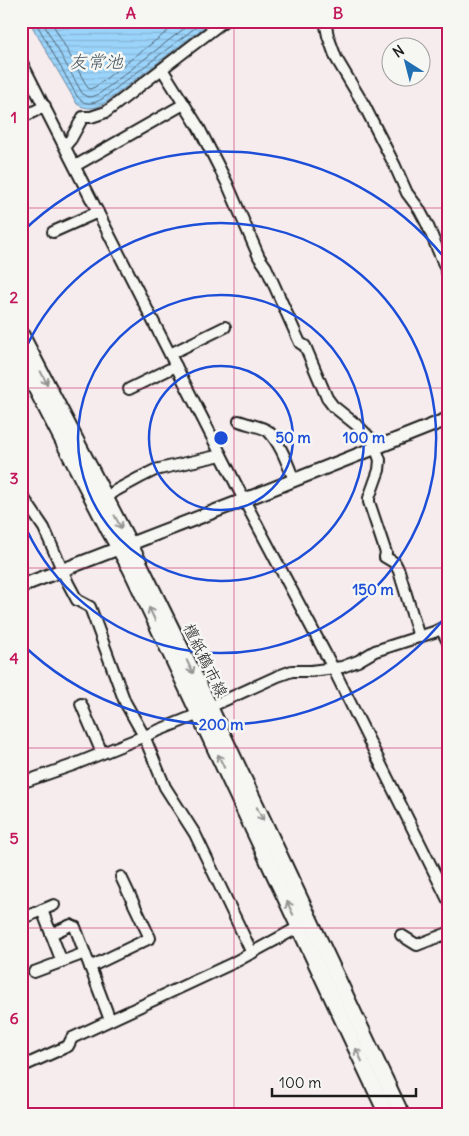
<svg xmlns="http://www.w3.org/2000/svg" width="469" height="1136" viewBox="0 0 469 1136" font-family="Delius,'Klee One',sans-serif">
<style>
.water{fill:url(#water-rules);stroke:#688aa2}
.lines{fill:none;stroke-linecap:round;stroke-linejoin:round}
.shore{stroke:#4f6675;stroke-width:1}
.minor-casing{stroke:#1c1c1c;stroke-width:14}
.tertiary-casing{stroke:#1c1c1c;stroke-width:16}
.secondary-casing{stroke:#1c1c1c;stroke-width:18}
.minor{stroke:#f6f6f2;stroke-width:10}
.tertiary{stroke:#f6f6f2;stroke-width:12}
.secondary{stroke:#f6f6f2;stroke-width:14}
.oneway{stroke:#949492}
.grid{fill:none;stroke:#c2185b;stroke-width:1;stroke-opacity:0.55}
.ring{fill:none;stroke:#1d4ed8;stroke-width:2.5}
.labels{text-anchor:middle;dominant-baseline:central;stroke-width:5;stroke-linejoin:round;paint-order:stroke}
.street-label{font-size:16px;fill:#1c1c1c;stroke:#f6f6f2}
.water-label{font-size:18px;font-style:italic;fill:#42535f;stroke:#f6f6f2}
.centre{fill:#1d4ed8;stroke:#f6f6f2;stroke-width:2.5}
.ring-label{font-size:15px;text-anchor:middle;font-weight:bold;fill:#1d4ed8;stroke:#f6f6f2;stroke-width:5;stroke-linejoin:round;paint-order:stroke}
.neatline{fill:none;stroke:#c2185b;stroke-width:2}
.grid-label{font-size:16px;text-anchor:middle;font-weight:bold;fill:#c2185b}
</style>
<defs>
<pattern id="water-rules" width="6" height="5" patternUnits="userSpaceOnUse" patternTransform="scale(1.25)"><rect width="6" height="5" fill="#9bd4fb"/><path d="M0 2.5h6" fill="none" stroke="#85b5d7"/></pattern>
</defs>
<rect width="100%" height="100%" fill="#f6ebed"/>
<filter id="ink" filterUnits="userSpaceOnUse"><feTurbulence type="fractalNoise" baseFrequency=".02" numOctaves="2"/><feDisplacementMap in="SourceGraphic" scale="10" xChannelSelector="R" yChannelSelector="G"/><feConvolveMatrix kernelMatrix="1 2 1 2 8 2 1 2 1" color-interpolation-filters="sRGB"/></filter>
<g filter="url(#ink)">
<path class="water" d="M29,21h183l-107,82c-10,6 -18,7 -28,1z"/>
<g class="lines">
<g class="shore">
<path d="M35,21l42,75c7,10 16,8 25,3l102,-78"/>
<path d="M42,21l40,72c5,6 11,4 17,1l95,-73"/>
<path d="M51,21l37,67 2,1 5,-2 86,-66"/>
</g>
<g class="minor-casing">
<g id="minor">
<path d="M325,21l3,15 8,22 28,47 31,61 12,27 12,16 8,15 21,50"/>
<path d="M21,61l223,439 89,168 115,232"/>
<path d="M162,69l37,59 28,55 32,74 7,10 34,76 5,3 22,52 6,8 26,21 14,14 7,19 -1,10 -10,28v4l17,51 -1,4 10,6 4,8 20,66"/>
<path d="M21,118l24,-12"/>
<path d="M65,146l6,-7 12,-22h8l15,-5 118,-91"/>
<path d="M75,166l109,-62"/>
<path d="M53,232l45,-20"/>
<path d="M170,354l55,-27"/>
<path d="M129,389l47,-23"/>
<path d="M239,421c7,3 24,6 29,10 12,11 20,34 26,49"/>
<path d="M21,494l23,34 24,55 9,17 13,7 35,95 19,34 21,51 30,47 57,119"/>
<path d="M106,499l9,-8 24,-13 16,-8 66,-15"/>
<path d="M441,629l7,13"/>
<path d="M81,704l21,49"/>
<path d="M210,707l68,-31 14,-5h19l31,-4 16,-6 17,-10 59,-19 14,-7"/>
<path d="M21,783l52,-18 126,-51"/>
<path d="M42,910l20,52"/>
<path d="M21,919l33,-14"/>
<path d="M75,927l35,93"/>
<path d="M51,934l20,-9"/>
<path d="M401,935l16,10 31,-12"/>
<path d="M90,967l60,-29 -29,-61"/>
<path d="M34,972l51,-19"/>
<path d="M21,1067l47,-21 4,-8 161,-75 66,-36"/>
</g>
</g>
<g class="tertiary-casing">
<path id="tertiary" d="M21,586l223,-86 204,-81"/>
</g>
<g class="secondary-casing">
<g id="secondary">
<path d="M21,334l119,230 70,143 192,408"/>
<path d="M21,360l87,169 22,39 257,547"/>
</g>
</g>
<use href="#minor" class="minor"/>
<use href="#tertiary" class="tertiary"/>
<use href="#secondary" class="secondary"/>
</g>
<defs><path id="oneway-shaft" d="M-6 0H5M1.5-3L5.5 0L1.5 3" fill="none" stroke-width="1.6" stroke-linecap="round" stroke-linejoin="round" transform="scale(1.25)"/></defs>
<g class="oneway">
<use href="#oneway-shaft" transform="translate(44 378) rotate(63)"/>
<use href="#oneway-shaft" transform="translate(118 522) rotate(62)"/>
<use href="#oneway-shaft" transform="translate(152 614) rotate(-115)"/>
<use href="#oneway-shaft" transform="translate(190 667) rotate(64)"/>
<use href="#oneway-shaft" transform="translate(221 761) rotate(-115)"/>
<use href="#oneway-shaft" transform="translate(260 814) rotate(65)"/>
<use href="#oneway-shaft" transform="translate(290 908) rotate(-115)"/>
<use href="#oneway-shaft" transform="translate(359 1055) rotate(-115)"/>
</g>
</g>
<path class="grid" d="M234,21v1094M21,208h427M21,388h427M21,568h427M21,748h427M21,928h427"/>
<g class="ring">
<circle cx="221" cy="438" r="72"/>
<circle cx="221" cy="438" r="143"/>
<path d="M22 357A215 215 0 1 1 22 519"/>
<path d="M447 615A287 287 0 0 1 22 644M22 232A287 287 0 0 1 447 261"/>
</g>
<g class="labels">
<g class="street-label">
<text transform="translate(206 660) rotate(64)">檀紙鶴市線</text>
</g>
<g class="water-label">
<text x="96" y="61">友常池</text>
</g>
</g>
<circle cx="221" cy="438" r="8" class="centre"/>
<g class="ring-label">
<text x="293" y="443">50 m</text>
<text x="364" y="443">100 m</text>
<text x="373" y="595">150 m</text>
<text x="221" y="730">200 m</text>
</g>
<rect width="469" height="1136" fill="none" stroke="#f6f6f2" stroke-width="55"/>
<g transform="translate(406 62) rotate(324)"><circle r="24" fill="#f6f6f2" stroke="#9f9f9c"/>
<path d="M0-4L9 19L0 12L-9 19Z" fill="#1f6fb2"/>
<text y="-8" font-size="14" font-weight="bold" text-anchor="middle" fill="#1c1c1c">N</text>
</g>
<path d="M272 1088v8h144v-8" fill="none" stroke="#1c1c1c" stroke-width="2.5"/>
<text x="279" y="1088" font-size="15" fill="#1c1c1c" stroke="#f6f6f2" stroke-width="4" paint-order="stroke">100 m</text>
<rect x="28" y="28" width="414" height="1080" class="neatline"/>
<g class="grid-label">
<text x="131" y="19">A</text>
<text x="338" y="19">B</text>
<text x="14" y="123">1</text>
<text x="14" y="303">2</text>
<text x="14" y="484">3</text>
<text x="14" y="664">4</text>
<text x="14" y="844">5</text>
<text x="14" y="1024">6</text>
</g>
</svg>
